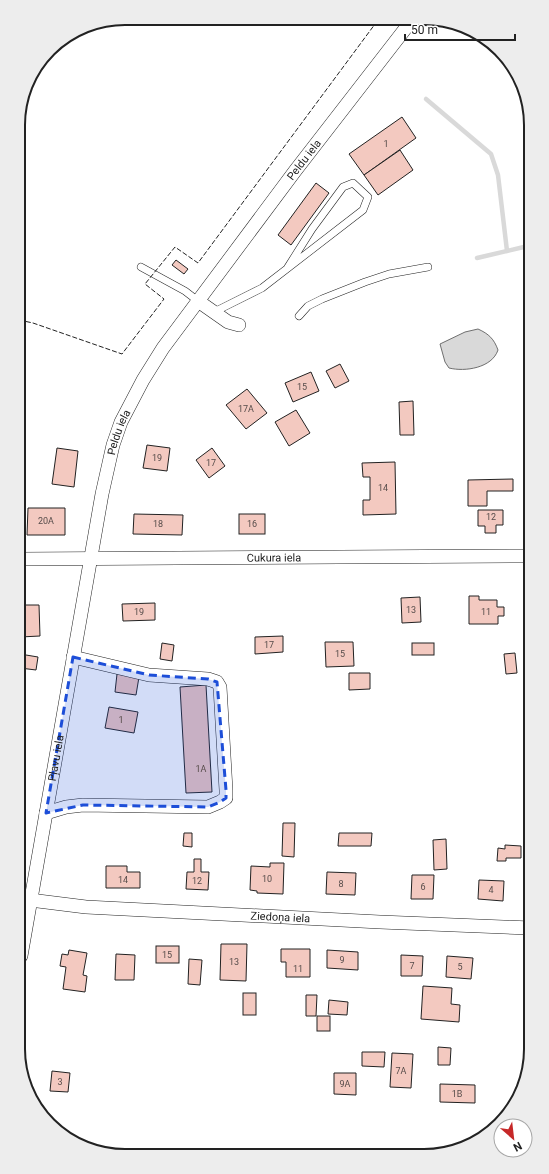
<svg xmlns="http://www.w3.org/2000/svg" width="549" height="1174" viewBox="0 0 549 1174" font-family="Roboto,sans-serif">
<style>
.water{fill:#d9d9d9;stroke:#6f6f6f}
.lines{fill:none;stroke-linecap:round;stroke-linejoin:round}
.stream{stroke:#d9d9d9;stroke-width:4.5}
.building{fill:#f3c9c0;stroke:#222}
.lane-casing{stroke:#222;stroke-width:8}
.street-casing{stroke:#222;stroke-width:14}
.lane{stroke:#fff;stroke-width:7}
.street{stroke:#fff;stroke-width:13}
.fence{stroke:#222;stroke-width:1;stroke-dasharray:5 2;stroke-linecap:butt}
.marked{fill:#1d4ed8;fill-opacity:0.2;stroke:#1d4ed8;stroke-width:3;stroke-dasharray:8 5;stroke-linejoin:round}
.labels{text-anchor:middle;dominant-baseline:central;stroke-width:3;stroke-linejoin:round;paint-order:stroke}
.number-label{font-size:9px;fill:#564c4a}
.street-label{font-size:11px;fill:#222;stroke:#fff}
.rim{fill:none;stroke:#222;stroke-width:2}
</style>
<rect width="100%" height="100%" fill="#fff"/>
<path class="water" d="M478,329c11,5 16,10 20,21 -6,18 -33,22 -49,18l-4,-6 -5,-18 25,-12z"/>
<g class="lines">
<g class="stream">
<path d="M426,99l65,55 7,21 9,76"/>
<path d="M477,258l51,-12"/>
</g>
</g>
<g class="building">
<path d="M402,117l14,21 -52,37 -15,-21z"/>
<path d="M400,150l13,20 -35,25 -14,-20z"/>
<path d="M316,183l13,10 -38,52 -13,-10z"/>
<path d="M176,260l12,9 -4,5 -12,-9z"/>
<path d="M340,364l9,17 -14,7 -9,-17z"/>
<path d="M311,372l8,19 -26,11 -8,-19z"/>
<path d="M247,389l20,24 -21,16 -20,-24z"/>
<path d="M413,401l1,34h-14l-1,-33z"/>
<path d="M296,410l14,23 -21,13 -14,-24z"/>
<path d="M147,445l23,3 -3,23 -24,-3z"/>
<path d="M57,448l21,3 -4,36 -22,-3z"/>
<path d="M212,448l13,18 -16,12 -13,-18z"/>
<path d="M395,462l1,52 -33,1v-15h7v-23h-7l-1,-14z"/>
<path d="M513,479v12h-26v15h-19v-26z"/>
<path d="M28,508h37v27h-38z"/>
<path d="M478,510h25v15h-7v8h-11v-7h-7z"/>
<path d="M134,514l49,1 -1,20 -49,-1z"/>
<rect x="239" y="514" width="26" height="20"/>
<path d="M469,596h10v4h18v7h7v9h-6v8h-29z"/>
<path d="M420,597l1,25 -19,1 -1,-25z"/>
<path d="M155,603v17l-32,1 -1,-17z"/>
<path d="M20,605h19l1,31 -20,1z"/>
<path d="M283,636v16l-28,2v-17z"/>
<path d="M325,642h28l1,24 -28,1z"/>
<path d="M162,643l12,2 -2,16 -12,-2z"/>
<rect x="412" y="643" width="22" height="12"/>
<path d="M515,653l2,20 -11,1 -2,-20z"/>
<path d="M20,654l18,3 -2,13 -16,-2z"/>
<path d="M349,673h21v16l-21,1z"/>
<path d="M117,674l22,3 -3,18 -21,-3z"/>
<path d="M206,685l6,107 -26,1 -6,-106z"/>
<path d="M20,690l5,1 -5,26z"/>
<path d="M109,707l29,5 -4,21 -29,-5z"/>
<path d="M283,823h12l-1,34 -12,-1z"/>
<path d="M184,833h8v14l-9,-1z"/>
<path d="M339,833h33l-1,13h-33z"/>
<path d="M446,839l1,30 -13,1 -1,-30z"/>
<path d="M505,845l16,1v12h-15v3h-9l1,-13 7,1z"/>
<path d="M194,859h7v13h8l-1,18 -22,-1 1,-17h7z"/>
<path d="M270,863h14l-1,31 -26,-1v-2l-7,-1 1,-24 19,1z"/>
<path d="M106,866h21v6h13v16h-34z"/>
<path d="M327,872l29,1 -1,22 -29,-1z"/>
<path d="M412,875h22l-1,24h-22z"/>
<path d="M479,880l25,1 -1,20 -25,-2z"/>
<path d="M221,944h26l-1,37 -26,-1z"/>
<rect x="156" y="946" width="23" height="17"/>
<path d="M281,949h29v28h-24v-15h-5z"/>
<path d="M69,950l18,3 -4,22 4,1 -2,16 -22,-3 3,-22 -6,-1 2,-12 6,1z"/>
<path d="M327,950l31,2v18l-31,-2z"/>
<path d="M116,954l19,1 -1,25h-19z"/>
<path d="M401,955l22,1 -1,20h-21z"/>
<path d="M447,956l26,2 -2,21 -25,-2z"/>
<path d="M526,956l4,1v19h-5z"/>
<path d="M189,959l13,1 -2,25 -12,-1z"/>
<path d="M423,986l29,2 -1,16 9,1 -1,17 -38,-3z"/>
<rect x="243" y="993" width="13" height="22"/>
<path d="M306,995h11l-1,21h-10z"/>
<path d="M329,1000l19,2 -1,13 -19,-1z"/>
<rect x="317" y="1016" width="13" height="15"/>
<path d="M438,1047l13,1 -1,17h-12z"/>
<path d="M362,1052h23l-1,15 -22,-1z"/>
<path d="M392,1053l21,1 -2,34 -21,-1z"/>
<path d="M52,1071l18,2 -2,19 -18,-1z"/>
<path d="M334,1073h22v22l-22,-1z"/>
<path d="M440,1084l35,1v18l-35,-1z"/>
</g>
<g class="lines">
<g class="lane-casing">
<g id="lane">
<path d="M141,267l44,24 13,10"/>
<path d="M214,312l48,-24 101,-78 5,-13 -15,-14 -10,4 -31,42 -24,38"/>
<path d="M299,316l9,-10 14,-7 43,-17 24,-8 39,-7"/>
</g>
</g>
<g class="street-casing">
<g id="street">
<path d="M198,301l30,21 11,3"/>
<path id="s1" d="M20,559l509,-3"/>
<path d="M46,813l20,-6 17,-2 125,2 12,-5 6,-4v-8l-6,-103 -3,-5 -9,-3 -59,-4 -76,-18"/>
<path id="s2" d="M30,900l56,7 294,15 150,6"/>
<path id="s3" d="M21,956l81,-462 11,-49 8,-23 22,-42 20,-32 132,-177 117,-151"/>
</g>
</g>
<use href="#lane" class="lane"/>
<use href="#street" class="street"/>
<path class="fence" d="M19,320l14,3 89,31 42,-55 -19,-15 30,-37 23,16 180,-243"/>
</g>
<path class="marked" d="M73,657l76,18 59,4 9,3 9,108v8l-6,4 -12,5 -125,-2 -37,8z"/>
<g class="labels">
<g class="number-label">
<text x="386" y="144">1</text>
<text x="302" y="387">15</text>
<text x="246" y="409">17A</text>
<text x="157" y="458">19</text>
<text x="211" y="463">17</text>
<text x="383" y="488">14</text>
<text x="491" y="517">12</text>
<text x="46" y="521">20A</text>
<text x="158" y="524">18</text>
<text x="252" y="524">16</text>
<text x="411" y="610">13</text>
<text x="139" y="612">19</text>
<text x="486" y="612">11</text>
<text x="269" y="645">17</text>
<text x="340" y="654">15</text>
<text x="121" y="720">1</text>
<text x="201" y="769">1A</text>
<text x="267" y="879">10</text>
<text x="123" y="880">14</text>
<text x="197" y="881">12</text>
<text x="341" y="884">8</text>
<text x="423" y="887">6</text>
<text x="491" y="890">4</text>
<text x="167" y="955">15</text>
<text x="342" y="960">9</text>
<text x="234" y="962">13</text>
<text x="412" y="966">7</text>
<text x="460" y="967">5</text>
<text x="298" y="969">11</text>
<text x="401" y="1071">7A</text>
<text x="60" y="1082">3</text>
<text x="345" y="1084">9A</text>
<text x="457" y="1094">1B</text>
</g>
<g class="street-label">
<text stroke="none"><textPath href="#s3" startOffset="864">Peldu iela</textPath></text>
<text stroke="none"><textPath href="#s3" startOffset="533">Peldu iela</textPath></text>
<text stroke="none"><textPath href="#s1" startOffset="254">Cukura iela</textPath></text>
<text stroke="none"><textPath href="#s3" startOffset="201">Pļavu iela</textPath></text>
<text stroke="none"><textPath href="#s2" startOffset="251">Ziedoņa iela</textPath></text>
</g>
</g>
<path d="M0 0H549V1174H0ZM125 25H424A100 100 0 0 1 524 125V1049A100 100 0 0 1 424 1149H125A100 100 0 0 1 25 1049V125A100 100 0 0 1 125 25Z" fill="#ededed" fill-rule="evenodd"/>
<path class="rim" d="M125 25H424A100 100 0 0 1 524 125V1049A100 100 0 0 1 424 1149H125A100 100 0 0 1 25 1049V125A100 100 0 0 1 125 25Z"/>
<g transform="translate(513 1138) rotate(152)"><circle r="19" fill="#ffffff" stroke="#a7a7a7"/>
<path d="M0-3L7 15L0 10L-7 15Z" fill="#c62828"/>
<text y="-6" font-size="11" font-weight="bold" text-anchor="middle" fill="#222222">N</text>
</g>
<path d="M405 34v6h110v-6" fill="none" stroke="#222222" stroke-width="2"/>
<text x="411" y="34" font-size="12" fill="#222222" stroke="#ffffff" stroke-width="3" paint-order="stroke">50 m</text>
</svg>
